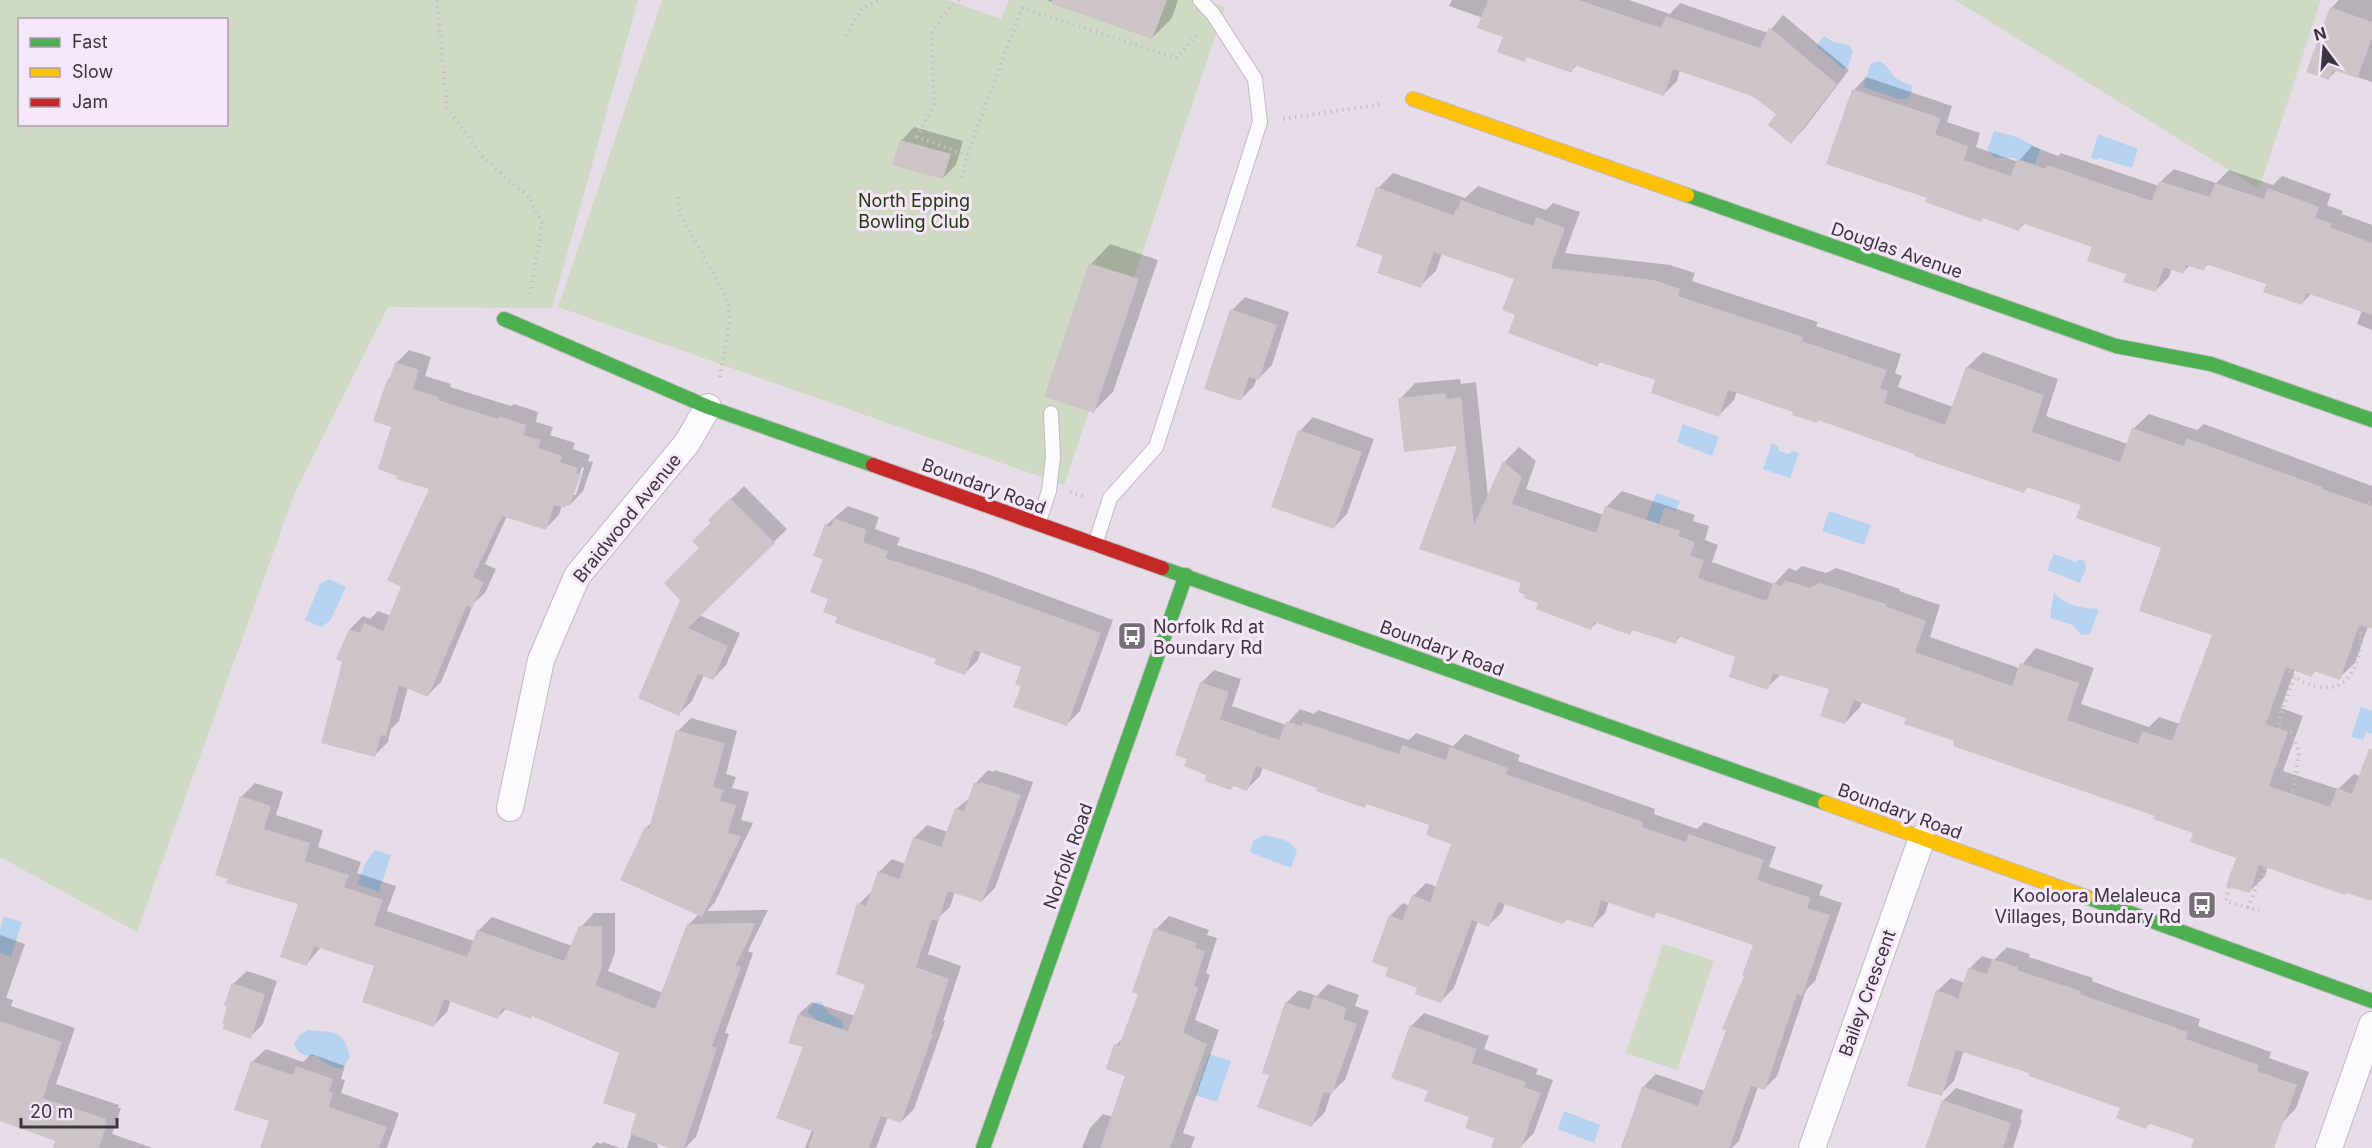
<svg xmlns="http://www.w3.org/2000/svg" width="2372" height="1148" viewBox="0 0 2372 1148" font-family="Inter,sans-serif">
<style>
.green{fill:#cfdac4;fill-rule:evenodd}
.water{fill:#b5d2f1}
.shadow{fill:#0003;fill-rule:evenodd}
.building{fill:#ccc4c6}
.lines{fill:none;stroke-linecap:round;stroke-linejoin:round}
.lane-casing{stroke:#c1bac2;stroke-width:16}
.street-casing{stroke:#c1bac2;stroke-width:28}
.fast-casing{stroke:#c1bac2;stroke-width:16}
.slow-casing{stroke:#c1bac2;stroke-width:16}
.jam-casing{stroke:#c1bac2;stroke-width:16}
.path{stroke:#c5c2c5;stroke-width:4;stroke-dasharray:1.5 4.5;stroke-linecap:butt}
.lane{stroke:#fbfafc;stroke-width:14}
.street{stroke:#fbfafc;stroke-width:26}
.fast{stroke:#4caf50;stroke-width:14}
.slow{stroke:#ffc107;stroke-width:14}
.jam{stroke:#c62828;stroke-width:14}
.labels{text-anchor:middle;dominant-baseline:central;stroke-width:6;stroke-linejoin:round;paint-order:stroke}
.park-label{font-size:18px;fill:#23390e;stroke:#f6e6f9}
.street-label{font-size:18px;fill:#3a343c;stroke:#f6e6f9}
.poi-label{font-size:18px;fill:#3a343c;stroke:#f6e6f9;text-anchor:start}
</style>
<rect width="100%" height="100%" fill="#e6dde8"/>
<g class="green">
<path d="M0,0h638l-86,308 -164,-1 -93,185 -158,440 -137,-75zM20,20h206v104h-206z"/>
<path d="M662,0h286l53,19 8,-19h197l19,7 -161,478 -506,-178z"/>
<path d="M1955,0h366l-62,189z"/>
<path d="M1663,944l51,17 -37,109 -51,-17z"/>
</g>
<g class="water">
<path d="M1824,36l9,6 16,3 4,6 -5,16 -5,2 -27,-23z"/>
<path d="M1878,61c11,3 11,12 19,18 5,3 10,4 15,7l-1,8 -4,5h-9l-35,-12 8,-24z"/>
<path d="M1994,131l23,6 23,12 -5,15 -22,-6h-18l-8,-8z"/>
<path d="M2098,134l40,15 -6,19 -33,-10 -2,2 -6,-2z"/>
<path d="M1683,424l36,13 -7,19 -35,-14z"/>
<path d="M1772,443l6,3 1,5 9,3 5,-3 6,2 -9,25 -27,-9z"/>
<path d="M1656,493l24,8 -4,10 -11,-4 -12,33 -12,-5z"/>
<path d="M1829,511l42,14 -7,20 -42,-14z"/>
<path d="M2054,554l22,8 3,-3 6,2 1,8 -6,14 -33,-13z"/>
<path d="M329,579l17,8 -16,34 -9,6 -16,-7 15,-36z"/>
<path d="M2054,592c11,14 28,16 45,17l-9,25 -9,1 -8,-10 -23,-7z"/>
<path d="M2361,707l11,4v23l-6,-2 -3,8 -12,-3z"/>
<path d="M1265,835c13,4 24,3 32,16l-6,17 -39,-15 -2,-2 4,-11z"/>
<path d="M375,850l16,5 -12,37 -22,-8 9,-22z"/>
<path d="M4,916l18,6 -11,35 -11,-4v-24z"/>
<path d="M821,1001l7,12 14,8 1,5 -3,4 -18,-6 -14,-11v-3l8,-8z"/>
<path d="M308,1030c24,2 38,0 42,28l-9,11 -14,-4 -10,-9c-12,0 -18,0 -23,-12l6,-9z"/>
<path d="M1209,1054l22,7 -14,41 -22,-7z"/>
<path d="M1564,1111l36,14 -6,18 -36,-14z"/>
</g>
<g class="shadow">
<path d="M1046,0h132l-6,18 -20,20z"/>
<path d="M1452,0h177l41,14 10,-11 88,30 15,-18 66,55 -45,59 -13,13 -13,-28 -25,-20 -73,-24 -3,11 -13,13 -87,-29 -6,6 -43,-15 -4,4 -20,-24 -21,-18 -34,-12z"/>
<path d="M2339,0h33v82l-35,-12 -9,9 -20,-8 24,-64z"/>
<path d="M1866,77l86,29 -5,16 33,11 -4,14 42,15 14,-16 26,10 3,-3 98,33 2,-5 13,-12 42,14 13,-13 44,15 9,-9 49,18 -4,11 16,6 -1,3 30,11v105l-15,-6 5,-14 -50,-17 -11,11 -33,-21 -59,-20 -6,6 -13,-4 -7,7 -11,-4 -3,9 -13,13 -28,-17 -34,-27 -68,-24 -7,7 -165,-139z"/>
<path d="M914,127l49,14 -7,24 -13,13 -42,-37z"/>
<path d="M1393,173l72,25 13,-12 68,24 7,-7 27,9 -15,41 105,12 25,8 -3,8 126,41 -2,4 85,28 -6,19 7,3 -4,11 55,20 14,-40 16,-15 75,27 -12,37 82,28 5,-15 16,-15 48,16 7,-6 168,62v142l-4,-2 -13,37 -16,15 -23,-8 -5,6 -16,-7 -14,39 22,8 -20,55 55,18 16,-15 8,3 10,-10v132l-104,-33 -3,10 -16,16 -11,-35 -43,-25 -39,-17 -200,-75 -48,-23 -46,-16 -2,6 -15,16 -14,-35 -49,-15 -15,15 -30,-32 -56,-20 -6,6 -41,-13 -4,4 -32,-11 -7,6 -51,-26 -17,-20 -102,-34 38,-104 -59,-45 15,-16 45,-4 1,5 15,-2 12,115 16,-35 15,-15 17,14 -10,28 78,26 3,-9 15,-15 73,24 -2,6 16,5 -4,14 13,5 -6,17 62,22 15,-16 7,3 6,-5 24,7 10,-5 64,21 -1,2 41,14 -10,32 89,31 17,-20 58,20 -13,36 68,23 10,-10 21,7 34,-90 -52,-87 -79,-43 -54,-18 -5,5 -287,-100 -3,9 -15,15 -62,-36 -56,-18 -4,4 -80,-51 -1,-35 -74,-26 -6,18 -16,15 -35,-31 -7,-67z"/>
<path d="M1110,244l48,16 -45,132 -20,20 -2,-148z"/>
<path d="M1245,297l44,15 -17,53 -13,13h-2l-3,8 -13,13 -9,-89z"/>
<path d="M409,350l22,7 -6,19 26,8 -1,3 61,19 3,-2 24,8 -2,10 17,5 -3,8 25,8 -2,6 17,6 -2,6 5,1 -10,29 -13,14 -8,1 -3,9 -13,13 -39,-12 -22,48 11,5 -11,24 -11,10 -33,79 -13,13 -20,-8 -9,34 -8,8 -3,13 -13,13 -25,-126 13,-13 7,3 8,-8 13,5 12,-30 28,-97 -38,-63 -18,-6 13,-40 4,-4 4,-13zM582,467l2,1 -8,27h-3z"/>
<path d="M1313,417l61,22 -27,75 -13,13 -34,-96z"/>
<path d="M744,486l43,43 -88,86 41,18 -14,32 -13,14 -9,-4 -12,26 -13,13 -39,-16 73,-175 -3,-3z"/>
<path d="M848,506l31,11 -4,12 25,9 -3,7 79,25 137,50 -33,91 -13,13 -44,-58 -42,-15 -3,9 -13,13 -28,-15 -98,-42 -9,-18 -5,-39 1,-34z"/>
<path d="M1214,670l27,9 -9,27 54,19 14,-16 14,5 4,-4 91,30 7,-7 37,13 12,-12 55,21 -2,6 137,48 -1,5 43,15 7,-7 72,25 -7,20 54,18 -4,10 23,8 -27,78 -9,9 -29,86 -13,13 -6,-2 -19,54 -7,7h-111l22,-61 13,-13 49,17 41,-116 9,-31 -97,-33 -5,5 -44,-15 -4,12 -13,13 -25,-7 -4,4 -58,-20 -3,9 -13,13 -11,-4 -24,67 -13,13 -51,-34v-51l13,-13 6,3 4,-10 13,-13 11,4 16,-44 -22,-19 -64,-21 -3,3 -101,-39 -3,9 -13,13 -40,-15 -18,-16 12,-75z"/>
<path d="M691,718l46,13 -11,43 10,3 -4,11 17,4 -8,28 12,3 -38,79 -8,9 61,-1 -20,41 5,2 -28,80 4,1 -33,103 -11,11h-11l-18,-5 3,5h-32l11,-35 -17,-61 -89,-37 -25,-7 -9,9 -47,-17 -4,12 -13,13 -58,-59 -55,-19 -15,18 -6,-62 -59,-106 14,-14 28,9 -7,23 47,15 -5,17 43,15 -4,11 39,13 -9,25 87,30 4,-10 14,-14 80,29 9,-19 13,-14h21v40l-7,18 55,22 25,-68 11,-11 -53,-86 7,-7 25,-90z"/>
<path d="M988,770l5,2 2,-2 38,12 -38,106 -13,13 -27,-9 -5,15 -10,9 -12,38 33,12 -18,55h2l-31,88 -13,13 -13,-5 -12,31h-71l7,-18 -13,-116 13,-12 43,14 12,-32 -8,-80 13,-13 7,-19 13,-13 14,5 8,-26 13,-13 21,7 8,-23 15,-12 4,-13z"/>
<path d="M1169,916l40,14 -2,5 10,3 -11,35 4,2 -15,45 24,10 -36,103 12,4 -4,11h-109l8,-20 13,-14 10,3 14,-42 -11,-30 9,-9 15,-43 16,-64z"/>
<path d="M0,935l25,9 -19,54 7,2 -2,6 64,22 -19,56 63,21 -1,3h3l-9,26 41,14h-99l3,-8 -57,-20z"/>
<path d="M2007,947l23,7 -1,3 64,21 -1,3 29,11 79,27 -2,7 73,26 -2,6 40,14 -13,36 -13,14 -10,26h-80l3,-10 -45,-16 -5,5 -25,-20 -90,-35 -67,-22 -10,31 -13,13 -4,-103 14,-13 14,5 4,-14 13,-13 12,4z"/>
<path d="M247,971l30,10 -14,43 -13,13 -17,-53z"/>
<path d="M1328,984l31,11 -4,11 14,5 -24,69 -14,13 -6,19 -13,13 -41,-51 15,-71 13,-13 18,6z"/>
<path d="M1424,1013l65,23 -5,13 54,20 -2,5 17,6 -19,53 -13,13 -91,-56 -19,-64z"/>
<path d="M266,1049l37,13 8,-8 34,12 -4,13 4,1 -4,13 58,20 -12,35h-117l1,-28 -19,-58z"/>
<path d="M1956,1088l67,22 -3,9 2,1 -9,28h-87l17,-47z"/>
<path d="M597,1142l4,2 2,-2 17,6h-29z"/>
</g>
<g class="building">
<path d="M1052,0h115l-15,39 -100,-35z"/>
<path d="M1488,0h91l82,28 5,-12 94,32 9,-21 68,57 -46,60 -23,-19 8,-11 -24,-18 -79,-27 -9,27 -90,-31 -2,8 -46,-16 -1,5 -28,-10 6,-15 -26,-9z"/>
<path d="M2330,7l42,15v16l-15,40 -24,-8 -4,10 -23,-8z"/>
<path d="M1852,89l89,29 -6,16 33,12 -4,14 47,16 6,-17 29,10 1,-4 105,36 7,-20 51,16 5,-14 49,16 4,-11 51,19 -4,11 17,5 -2,4 42,16v72l-66,-22 -4,12 -39,-13 3,-8 -60,-20 -2,7 -18,-6 -2,9 -20,-7 -8,25 -33,-10 3,-8 -39,-13 5,-14 -70,-24 -3,8 -36,-13 -2,4 -56,-20 2,-4 -101,-34z"/>
<path d="M900,140l51,14 -8,25 -51,-14z"/>
<path d="M1376,187l77,28 3,-6h2l3,-9 72,26 3,-9 29,11 -14,40 103,12 26,9 -2,7 125,41 -1,4 85,29 -7,18 8,3 -4,12 61,22 21,-58 78,28 -12,37 88,30 12,-34 52,18 3,-8 135,49v2l50,17v123l-13,-4 -19,55 -26,-9 -3,6 -25,-10 -20,57 22,8 -19,54 61,21 7,-19 15,6 17,-45h3v152l-26,-8 -1,2 -86,-30 -9,28 -24,-7 10,-28 -46,-16 3,-9 -40,-14 2,-3 -202,-70 1,-5 -50,-17 2,-6 -52,-18 -9,24 -25,-8 9,-27 -56,-16 -5,17 -39,-13 6,-20 -57,-21 -2,8 -44,-14 -2,5 -36,-13 -3,8 -55,-21 2,-6 -14,-5 1,-3 -7,-3 3,-9 -102,-34 38,-103 -53,6 -6,-54 47,-5 1,6 15,-2 13,128 29,-64 19,16 -10,27 84,29 9,-27 75,25 -2,5 17,6 -5,14 14,4 -6,18 69,23 6,-18 9,3 3,-6 24,8 11,-5 66,21 -1,2 41,15 -11,31 97,34 8,-23 59,20 -12,37 71,24 4,-13 30,10 40,-106 -73,-24 22,-63 -85,-30 5,-13 -55,-18 -2,6 -110,-37v-2l-96,-34 -1,3 -25,-8 1,-3 -65,-22 -9,27 -68,-24 4,-13 -56,-18 -1,5 -90,-34 7,-18 -13,-5 12,-31 -80,-27 -13,36 -44,-15 6,-17 -27,-10z"/>
<path d="M1089,263l50,16 -45,134 -50,-16z"/>
<path d="M1230,309l47,16 -18,55 -10,-3 -8,24 -37,-12z"/>
<path d="M395,362l24,8 -6,19 26,8 -1,3 60,19 1,-3 27,9 -3,10 18,5 -3,8 25,8 -3,6 18,6 -2,5 5,1 -11,32 -4,-2 -1,4 -11,-3 -8,25 -44,-14 -29,61 11,5 -12,26 -5,-3 -39,92 -29,-12 -13,51 -5,-1 -6,22 -54,-14 21,-81 -6,-3 13,-30 11,4 4,-10 19,8 18,-44 -14,-7 42,-91 -33,-10 1,-3 -19,-7 13,-42 -18,-6 14,-41 2,1z"/>
<path d="M1298,430l64,22 -28,77 -63,-22z"/>
<path d="M730,498l45,45 -87,85 40,18 -15,34 -15,-6 -19,42 -41,-18 42,-98 -16,-17 35,-35 -7,-7 19,-18 -3,-3z"/>
<path d="M834,518l33,12 -4,12 25,9 -3,7 78,25 138,50 -34,93 -54,-19 8,-21 -6,-2 6,-17 -47,-17 -9,25 -31,-11 2,-5 -101,-36 2,-6 -14,-5 5,-13 -18,-7 13,-33 -10,-3 12,-32 6,3z"/>
<path d="M1200,682l29,10 -9,27 59,21 7,-19 16,5 1,-4 96,32 3,-9 44,15 4,-13 58,21 -2,6 137,48 -1,5 44,15 3,-8 75,26 -7,20 54,18 -4,10 23,7 -28,81 -5,-2 -32,96 -14,-4 -22,62h-107l20,-62 56,20 28,-75 -4,-2 22,-53h-2l11,-31 -97,-33 -2,6 -53,-18 -8,28 -28,-9 -2,5 -65,-22 -9,25 -17,-7 -31,83 -26,-9 2,-6 -32,-12 3,-8 -16,-6 17,-47 13,5 10,-25 18,7 21,-58 -25,-9 3,-10 -63,-21 -1,4 -49,-17 1,-3 -61,-22 -9,25 -13,-5 -4,4 -25,-9 1,-6 -22,-9 3,-7 -12,-4z"/>
<path d="M676,730l49,13 -12,44 11,3 -4,11 16,4 -8,28 13,3 -39,81 -82,-37 25,-53 4,2z"/>
<path d="M981,782l40,13 -39,107 -34,-11 -10,30 -6,-2 -16,48 33,12 -18,55h2l-32,89 -20,-7 -12,32h-61l6,-16 -38,-14 27,-71 -15,-4 10,-29 50,17 17,-46 -29,-11 21,-71 9,3 12,-35 21,8 14,-42 28,10 14,-39 9,3 10,-28 6,1z"/>
<path d="M240,796l31,10 -7,23 46,14 -5,18 44,14 -5,12 39,13 -9,25 93,32 10,-27 87,31 15,-35h23v42l-7,17 60,24 32,-85 69,-1 -20,42 5,2 -29,79 5,2 -33,100h-15l-39,-14 6,-20 -33,-11 16,-50 -87,-37 -1,3 -29,-11 -4,11 -54,-20 -10,28 -72,-25 12,-36 -60,-20 -7,20 -27,-9 18,-53 -72,-21 2,-4 -13,-4z"/>
<path d="M1154,928l43,15 -2,5 10,3 -11,35 4,2 -15,45 24,11 -37,104h-70l25,-72 -19,-7 8,-25 5,2 19,-52 -6,-2z"/>
<path d="M1992,959l26,8 -1,3 64,21 -1,3 28,10 80,28 -2,7 73,26 -2,6 40,14 -23,63h-83l3,-9 -46,-16 -2,6 -30,-11 4,-10 -91,-32v-3l-73,-23 -14,46 -35,-10 29,-96 22,8 10,-30 19,6z"/>
<path d="M232,983l33,11 -14,45 -28,-10 1,-5 -2,-1 5,-16 -3,-2z"/>
<path d="M1314,996l33,12 -4,11 14,5 -25,70 -8,-2 -12,35 -55,-20 12,-32 -7,-2 23,-71 24,8z"/>
<path d="M0,1021l62,21 -19,56 63,21 -1,3 2,1 -8,25h-46l2,-7 -55,-20z"/>
<path d="M1410,1025l67,24 -5,14 54,19 -2,5 17,6 -20,55h-30l3,-10 -29,-10 4,-11 -45,-16 4,-10 -37,-13z"/>
<path d="M251,1061l42,14 3,-9 37,13 -4,13 4,1 -4,14 58,20 -8,21h-119l9,-27 -35,-11z"/>
<path d="M1942,1100l69,23 -8,25h-78z"/>
</g>
<g class="lines">
<g class="lane-casing">
<g id="lane">
<path d="M1038,524l11,-33 4,-34 -2,-44"/>
<path d="M1095,545l15,-47 46,-51 104,-325 -5,-43 -42,-65 -13,-14"/>
</g>
</g>
<g class="street-casing">
<g id="street">
<path d="M510,808l31,-148 36,-84 110,-133 21,-36"/>
<path d="M1812,1148l110,-310"/>
<path d="M2329,1148l43,-123"/>
</g>
</g>
<g class="fast-casing">
<g id="fast">
<path d="M1687,195l429,151 95,18 161,56"/>
<path d="M504,319l204,88 165,58"/>
<path d="M1162,568l663,235"/>
<path d="M2086,897l286,104"/>
<path d="M983,1148l203,-573"/>
</g>
</g>
<g class="slow-casing">
<g id="slow">
<path d="M1413,99l274,96"/>
<path d="M1825,803l261,94"/>
</g>
</g>
<g class="jam-casing">
<path id="jam" d="M873,465l289,103"/>
</g>
<g class="path">
<path d="M437,0l10,108 36,49 46,40 13,26 -12,71"/>
<path d="M959,0l-17,16 -10,17 2,71 -17,33 50,18"/>
<path d="M846,36l16,-28 19,-8"/>
<path d="M1283,119l100,-15"/>
<path d="M962,178l5,-23 55,-147 155,50 21,-25"/>
<path d="M678,197l2,17 47,84 3,20 -10,60"/>
<path d="M1070,492l16,5"/>
<path d="M2237,643c10,3 22,5 31,10 21,12 21,29 52,34 27,5 39,-21 40,-43 0,-5 2,-10 0,-14 -5,-14 -16,-26 -21,-41 -8,-28 -4,-82 33,-87"/>
<path d="M2229,887l-3,14 33,10"/>
<path d="M2248,908l43,-104 8,-52 -7,-19 -15,-7 17,-49"/>
</g>
<use href="#lane" class="lane"/>
<use href="#street" class="street"/>
<use href="#fast" class="fast"/>
<use href="#slow" class="slow"/>
<use href="#jam" class="jam"/>
</g>
<defs>
<g id="bus-square" transform="scale(1.5)"><rect x="-9" y="-9" width="18" height="18" rx="4" fill="#766f78" stroke="#f6e6f9"/><path d="M-5-6H5V4H4V6H2V4H-2V6H-4V4H-5ZM-3.5-4V0h7V-4ZM-3.5 1.2v1.5H-2V1.2ZM2 1.2v1.5H3.5V1.2Z" fill="#fff"/></g>
</defs>
<g fill-rule="evenodd">
<use href="#bus-square" x="1132" y="636"/>
<use href="#bus-square" x="2202" y="905"/>
</g>
<g class="labels">
<g class="park-label">
<text x="914" y="200">North Epping<tspan x="914" dy="21">Bowling Club</tspan></text>
</g>
<g class="street-label">
<text transform="translate(1897 250) rotate(19)">Douglas Avenue</text>
<text transform="translate(984 486) rotate(20)">Boundary Road</text>
<text transform="translate(627 518) rotate(-51)">Braidwood Avenue</text>
<text transform="translate(1442 648) rotate(20)">Boundary Road</text>
<text transform="translate(1900 811) rotate(20)">Boundary Road</text>
<text transform="translate(1068 856) rotate(-70)">Norfolk Road</text>
<text transform="translate(1867 993) rotate(-70)">Bailey Crescent</text>
</g>
<g class="poi-label">
<text x="1153" y="626">Norfolk Rd at<tspan x="1153" dy="21">Boundary Rd</tspan></text>
<text x="2181" y="895" text-anchor="end">Kooloora Melaleuca<tspan x="2181" dy="21">Villages, Boundary Rd</tspan></text>
</g>
</g>
<rect x="18" y="18" width="210" height="108" fill="#f6e6f9" stroke="#ab9fad" stroke-width="1.5"/>
<rect x="30" y="38" width="30" height="9" fill="#4caf50" stroke="#ab9fad" stroke-width="1.5"/>
<text x="72" y="48" font-size="18" fill="#3a343c">Fast</text>
<rect x="30" y="68" width="30" height="9" fill="#ffc107" stroke="#ab9fad" stroke-width="1.5"/>
<text x="72" y="78" font-size="18" fill="#3a343c">Slow</text>
<rect x="30" y="98" width="30" height="9" fill="#c62828" stroke="#ab9fad" stroke-width="1.5"/>
<text x="72" y="108" font-size="18" fill="#3a343c">Jam</text>
<g transform="translate(2324 48) rotate(344)" stroke="#f6e6f9" stroke-width="4.5" paint-order="stroke">
<path d="M0-4.5L10 22L0 15L-10 22Z" fill="#3a343c"/>
<text y="-9" font-size="16" font-weight="bold" text-anchor="middle" fill="#3a343c">N</text>
</g>
<path d="M21 1118v9h96v-9" fill="none" stroke="#3a343c" stroke-width="3"/>
<text x="30" y="1118" font-size="18" fill="#3a343c" stroke="#f6e6f9" stroke-width="4.5" paint-order="stroke">20 m</text>
</svg>
